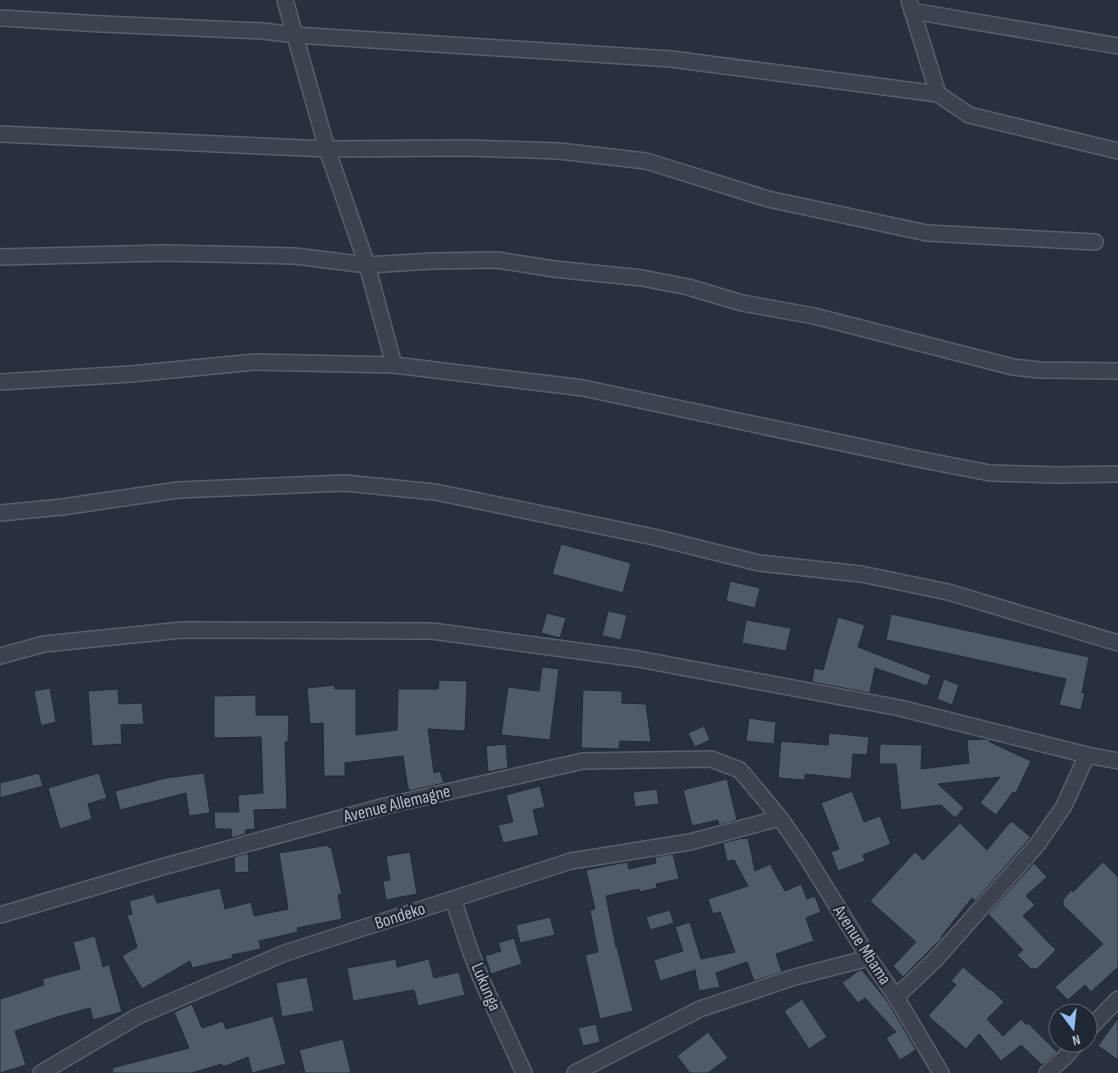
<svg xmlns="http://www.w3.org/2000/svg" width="1118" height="1073" viewBox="0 0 1118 1073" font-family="'Sofia Sans Condensed',sans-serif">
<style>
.building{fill:#4f5c68;stroke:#212a35}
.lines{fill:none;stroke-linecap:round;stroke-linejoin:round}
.street-casing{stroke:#58616b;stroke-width:18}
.street{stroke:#3a434e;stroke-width:15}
.labels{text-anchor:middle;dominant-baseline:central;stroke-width:4.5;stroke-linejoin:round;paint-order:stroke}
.street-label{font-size:18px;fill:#b6bec8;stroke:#1f2833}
</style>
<rect width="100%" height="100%" fill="#26313d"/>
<g class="building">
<path d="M561,544l70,19 -8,30 -71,-19z"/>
<path d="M730,581l30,7 -5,20 -29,-7z"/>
<path d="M608,611l19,4 -6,25 -19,-4z"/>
<path d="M547,613l19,5 -6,20 -19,-5z"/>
<path d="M891,614l198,43 -7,36h3l-4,17 -22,-5 7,-26 -180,-39z"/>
<path d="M838,617l27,8 -7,22 73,28 -4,11 -52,-18 -5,25 -58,-11 2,-14 9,2z"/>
<path d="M746,620l45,8 -5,23 -44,-8z"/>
<path d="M542,667l17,2 -9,71 -49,-5 7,-48 31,4z"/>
<path d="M944,679l15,6 -7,20 -15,-6z"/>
<path d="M439,680l28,1 -2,50 -37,-2 6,44 6,-2 4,12 -35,8 -2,-8 -4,-27 -58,7v13h-21l-1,-53 -13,1 -3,-36 28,-3v4h21v46l41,-5 1,-41h40z"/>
<path d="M50,688l6,34 -15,4 -7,-35z"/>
<path d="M118,689l1,15 23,-1 2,21 -23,1 1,19 -30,2 -4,-55z"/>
<path d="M583,690l39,1v12l24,1 5,38 -31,-1 -1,8 -38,-1z"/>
<path d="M256,695v20h33l-1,27h-3l2,67 -33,1 1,19 -10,1 1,4 -14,4 -1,-9h-16l-1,-17h25l-1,-17 25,-2 -2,-56 -47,1v-42z"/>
<path d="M749,718l27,4 -2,22 -28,-3z"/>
<path d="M704,726l6,14 -15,7 -7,-14z"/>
<path d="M829,733l40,4 -2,18 -14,-1 -2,25 -46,-5v6l-27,-2 3,-37 47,4z"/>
<path d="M983,739l7,1v2l41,19 -15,32 -3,-1 -17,23 -16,-12 20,-26 -62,7 26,24 -9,10 -14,-13 -40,5 -5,-46h-17l1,-20 42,1 -1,24 48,-6 -2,-23z"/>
<path d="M506,744l2,24 -20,4 -2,-26z"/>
<path d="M39,773l4,13 -43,12v-15z"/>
<path d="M99,773l8,25 -19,6 4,15 -32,10 -12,-41z"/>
<path d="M204,773l6,40 -21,3 -3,-23 -66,17 -5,-19 51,-13z"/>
<path d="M727,779l10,41 -18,5 -1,-5 -26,6 -9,-36z"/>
<path d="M540,786l5,21 -12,3 6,25 -36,8 -5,-18 15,-3 -7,-27z"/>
<path d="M657,789l2,15 -24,3 -2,-15z"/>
<path d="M852,791l12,31 16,-6 11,28 -28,11 2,6 -27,10 -7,-19 8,-3 -18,-46z"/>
<path d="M1011,821l20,16 -56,64 -3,-3 -31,39 1,1 -39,39 -10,-11 23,-24 -46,-41 45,-49 8,8 37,-37 27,27z"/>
<path d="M742,838v1l6,-1 7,33 15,-7 15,27 16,-7 6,15 8,-3 6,16 -15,6 8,23 -38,13 6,18 -28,9 -7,-19 -31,11 4,14 -21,4 -4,-21 -35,11 -6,-21 29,-9 -8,-24 15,-5 11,37 34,-7 -15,-40 -7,2 -5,-15 40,-13 -14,-26 -7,1 -4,-18z"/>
<path d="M329,845v3l2,-1 11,47 -4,1 4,24 -45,9 1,4 -39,9 2,8 -29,6 1,3 -41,10 -2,-7 -48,28 -20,-33 15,-9 -10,-32 5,-1 -3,-13 25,-7 3,9 63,-15 5,21 26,-7 3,14 34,-7 -9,-56z"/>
<path d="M410,852l7,42 -31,6 -3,-19 7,-1 -4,-24z"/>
<path d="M248,853l1,19 -14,1 -1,-16z"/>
<path d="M673,854l6,25 -23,5 1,4 -17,4 -1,-3 -33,7 10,51h1l16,64 -33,8 -15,-64 13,-3 -8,-42 5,-1 -9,-39 41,-8 2,7 27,-6 -1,-6z"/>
<path d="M1103,862l15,15v90l-27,25 -6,-7 -17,15 -13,-13 48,-43 -40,-39v-5l8,-10 2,2z"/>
<path d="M1034,863l13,14 -21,19 9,9 -12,11 33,34 -19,19h-6l-14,-14 6,-5 -35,-36z"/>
<path d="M670,910l4,13 -24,7 -4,-13z"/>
<path d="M550,917l5,18 -35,8 -4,-18z"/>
<path d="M95,936l8,31 6,-3 13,48 -29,8 -3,-12 -33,9 -42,14 11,34 -26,8v-74l44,-14 -2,-6 38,-10 -7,-27z"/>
<path d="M514,938l8,26 -31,10 -6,-18 16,-5 -3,-8z"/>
<path d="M396,959l1,8 32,-8 5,19 25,-6 6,23 -47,11 -4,-16 -61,11 -6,-33z"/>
<path d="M963,967l27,23 1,-1 13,13 -17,17 16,17 18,-17 6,6 1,-2 29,29 -15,13 -21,-20 -20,16 -22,-27 -13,15 -38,-33 28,-31 -5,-4z"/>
<path d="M862,970l26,32 28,48 -16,10 -14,-22 10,-6 -31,-34 -7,5 -16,-20 16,-12z"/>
<path d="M307,977l7,34 -32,6 -6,-34z"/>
<path d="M802,999l25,38 -18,12 -25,-38z"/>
<path d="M192,1004l10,24 21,-7 3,8 47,-13 13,48 -34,9 -4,-16 -25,10 -1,-3 -30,9h-79l-1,-5 77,-20 -15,-36z"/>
<path d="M1118,1018v42l-20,-14z"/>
<path d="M596,1024l4,18 -17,4 -5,-18z"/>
<path d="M708,1032l20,26 -20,15h-18l-13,-17z"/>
<path d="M343,1039l8,34h-46l-6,-23z"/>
</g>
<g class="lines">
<g class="street-casing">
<g id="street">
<path d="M285,0l42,149 40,116 27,100"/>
<path d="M912,11l206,35"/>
<path d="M0,18l102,6 161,7 32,4 376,24 267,35 -29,-94"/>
<path d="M938,94l31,21 149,36"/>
<path d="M0,134l327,15 141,-1 91,3 87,10 122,38 159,34 168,9"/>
<path d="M0,257l164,-4 131,3 72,9 65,-4 65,-1 57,9 88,9 46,9 54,16 72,13 199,51 27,3 78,1"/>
<path d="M0,382l131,-8 124,-12 139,3 189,23 335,71 72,14 67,2 61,-1"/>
<path d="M0,513l62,-6 116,-17 167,-7 90,9 219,45 105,26 102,11 87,18 170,51"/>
<path d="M0,656l44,-12 138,-14 250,1 206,28 262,49 187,47 31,6"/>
<path d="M453,899l18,54 12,30 41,90"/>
<path d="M0,915l162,-48 223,-61 198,-45 128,-2 29,11 40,48 23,33 66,107 27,39 45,76"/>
<path d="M896,997l39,-37 102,-115 27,-39 23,-51"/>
<path d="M1088,1030l30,-31"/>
<path d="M41,1073l97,-57 147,-63 286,-92 119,-19 90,-24"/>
<path d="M575,1073l125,-64 95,-32 74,-19"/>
<path d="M1047,1073l18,-16 12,-14"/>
</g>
</g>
<use href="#street" class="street"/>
</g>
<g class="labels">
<g class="street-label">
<text transform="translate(397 804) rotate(-14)">Avenue Allemagne</text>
<text transform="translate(400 916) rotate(-18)">Bondeko</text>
<text transform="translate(862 945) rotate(57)">Avenue Mbama</text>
<text transform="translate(486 987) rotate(67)">Lukunga</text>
</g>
</g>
<g transform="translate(1073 1028) rotate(165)"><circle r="24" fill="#1f2833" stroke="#5b646f"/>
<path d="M0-4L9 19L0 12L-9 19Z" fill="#91bdf2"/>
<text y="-8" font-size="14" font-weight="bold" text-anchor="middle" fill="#b6bec8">N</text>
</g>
</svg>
